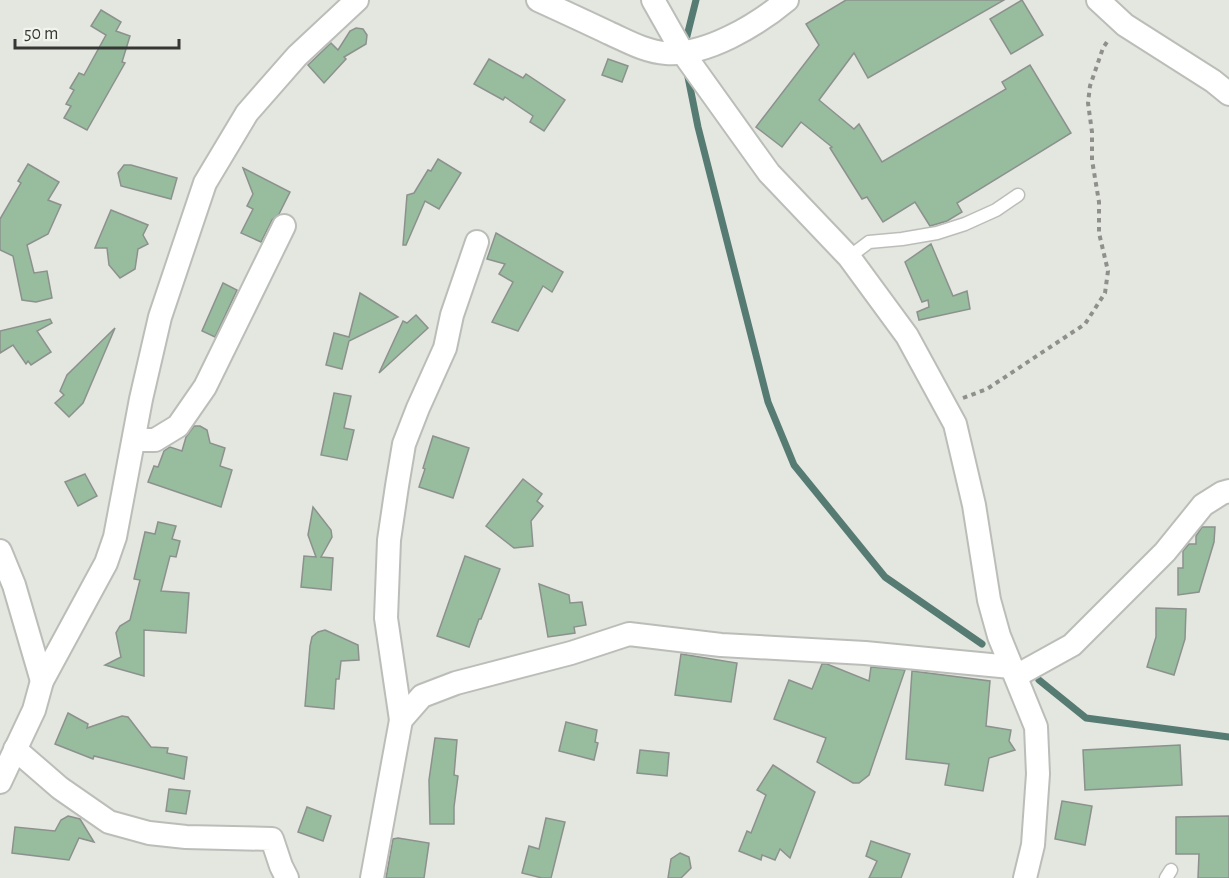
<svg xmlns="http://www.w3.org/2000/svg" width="1229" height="878" viewBox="0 0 1229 878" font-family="'Alegreya Sans',sans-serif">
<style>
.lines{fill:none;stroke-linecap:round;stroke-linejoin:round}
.stream{stroke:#567b72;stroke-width:7}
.building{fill:#97bd9e;stroke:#8c918d;stroke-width:1.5}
.service-casing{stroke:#bbbeb8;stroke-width:15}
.minor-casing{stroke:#bbbeb8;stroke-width:26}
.path{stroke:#8f908c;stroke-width:4;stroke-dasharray:4.5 4.5;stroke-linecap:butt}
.service{stroke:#fff;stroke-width:12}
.minor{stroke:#fff;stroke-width:22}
</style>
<rect width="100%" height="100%" fill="#e4e6e0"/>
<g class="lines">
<g class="stream">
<path d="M685,44l11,-44"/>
<path d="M687,72l11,55 70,275 26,63 91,112 97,67"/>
<path d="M1039,680l47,38 143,19"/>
</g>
</g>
<g class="building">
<path d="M846,0h158l-136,78 -14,-25 -35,47 35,29 5,-5 23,38 124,-73 -4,-7 28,-17 41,68 -114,70 5,9 -15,9 -17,5 -15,-24 -32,20 -16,-25 -5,2 -32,-51 2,-1 -31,-25 -19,25 -26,-20 63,-82 -13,-21z"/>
<path d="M1022,0l21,35 -32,19 -21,-35z"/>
<path d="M101,10l20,12 -5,9 14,5 -8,26 3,1 -38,67 -23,-12 7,-12 -5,-2 8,-14 -4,-2 9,-15 5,2 22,-40 -15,-9z"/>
<path d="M356,28l7,1 4,6 -1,9 -22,13 2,2 -22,24 -16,-18 23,-22 7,7 12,-19z"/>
<path d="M489,59l34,19 3,-4 39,26 -21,31 -14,-9 3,-6 -28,-19 -2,3 -29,-16z"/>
<path d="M608,59l20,7 -6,16 -20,-7z"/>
<path d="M438,159l23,14 -22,36 -14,-8 -19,44h-3l4,-50 7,-2 14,-23 3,1z"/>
<path d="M28,164l31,18 -11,18 13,5 -13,29 -21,11 7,28 13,-2 5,27 -16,4 -14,-2 -9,-44 -13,-6v-31l21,-36 -3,-2z"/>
<path d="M124,165h7l46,13 -6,21 -50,-13 -3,-13z"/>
<path d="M243,168l47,24 -11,22 -7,6 -11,22 -20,-9 12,-24 -6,-3 6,-12z"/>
<path d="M111,210l37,15 -5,10 5,9 -10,5 -3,20 -15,9 -11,-13 -2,-17h-12z"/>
<path d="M496,233l67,39 -11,20 -9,-6 -25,45 -26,-9 21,-40 -14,-8 6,-10 -18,-5z"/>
<path d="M931,244l22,52 14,-5 3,18 -51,11 -2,-8 12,-5 -1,-7 -6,2 -17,-40z"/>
<path d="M223,283l14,7 -22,47 -13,-6z"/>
<path d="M360,293l38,24 -49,24 -7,28 -16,-4 8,-32 15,4z"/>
<path d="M416,315l12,13 -49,45 24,-52 4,2z"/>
<path d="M50,319l2,4 -15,8 14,21 -20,13 -3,-4 -2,3 -13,-19 -13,8v-22z"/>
<path d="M115,328l-32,75 -14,14 -14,-14 9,-8 -4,-4 7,-16z"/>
<path d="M334,393l17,3 -7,32 10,2 -7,30 -26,-5z"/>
<path d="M194,426h6l7,4 3,13 15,5 -5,18 12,4 -11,37 -73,-25 6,-16 4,1 6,-16 6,-4 12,4 4,-14z"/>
<path d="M433,436l36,12 -16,50 -34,-11 6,-18 -2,-1z"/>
<path d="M85,474l12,22 -19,10 -13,-24z"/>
<path d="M523,479l19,15 -5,7 6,5 -12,15 2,25 -19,2 -28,-22z"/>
<path d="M313,507l18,23 1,7 -11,20 12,1 -2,32 -30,-3 3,-31 12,1 -8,-22z"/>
<path d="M158,522l18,4 -4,13 8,2 -4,16 -6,-1 -9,35 28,2 -3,40 -42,-3v46l-39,-11 16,-8 -5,-24 4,-7 10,-6 10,-40 -6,-1 11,-47 10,2z"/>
<path d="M1202,527h13l-1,15 -15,50 -21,3v-27h5v-17l6,-7h7v-8z"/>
<path d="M465,556l35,13 -19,50h-2l-10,28 -32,-11z"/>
<path d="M539,584l30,11 1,8 12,-1 4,23 -12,2 1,6 -27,4z"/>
<path d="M1156,608l30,1 -1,30 -11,36 -27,-8 9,-30z"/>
<path d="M325,630l33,15 1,15 -18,1 -2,18h-3l-2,30 -29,-3 5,-60 2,-9 6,-5z"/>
<path d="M681,654l56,9 -6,39 -56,-7z"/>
<path d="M822,664h5l42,17 2,-14 34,3 -36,105 -10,8h-6l-36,-21 9,-24 -52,-19 15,-39 23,9z"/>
<path d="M912,671l78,10 -4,45 25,4 -2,11 6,9 -26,8 -6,33 -38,-6 4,-21 -43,-5z"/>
<path d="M68,713l20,11 -1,4 35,-12 6,1 23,30 17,1 -1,5 20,4 -3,22 -90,-23 -1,3 -38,-15z"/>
<path d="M566,722l31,8 -2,12 3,1 -4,17 -35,-9z"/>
<path d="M435,738l22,2 -3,35 4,1 -4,31v17h-24l-1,-44z"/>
<path d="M1180,745l2,40 -97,5 -2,-40z"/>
<path d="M640,750l29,3 -2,23 -30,-3z"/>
<path d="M773,765l42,27 -25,66 -10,-9 -5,11 -13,-5 -1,5 -22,-9 8,-20 4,2 15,-38 -9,-5z"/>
<path d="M169,789l21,2 -4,23 -20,-3z"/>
<path d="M1062,801l30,5 -7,39 -30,-6z"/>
<path d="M307,807l24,9 -8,25 -25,-9z"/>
<path d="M68,816l12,3 14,23 -15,-4 -10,22 -57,-7 3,-26 40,4 6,-11z"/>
<path d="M1229,816v62h-31l1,-24h-23v-37z"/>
<path d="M546,818l19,4 -14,56h-9l-20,-5 7,-27 10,3z"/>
<path d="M398,838l31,5 -5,35h-38l7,-39z"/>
<path d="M871,841l39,13 -9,24h-32l8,-17 -11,-5z"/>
<path d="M680,853l9,4 2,11 -10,10h-13l3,-19z"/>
</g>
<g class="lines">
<g class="service-casing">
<g id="service">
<path d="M849,257l20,-15 33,-3 35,-6 28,-9 31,-14 22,-15"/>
<path d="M1166,878l5,-8"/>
</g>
</g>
<g class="minor-casing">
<g id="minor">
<path d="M538,0c24,11 48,22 71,33 18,8 37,19 57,20 40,3 91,-28 121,-53"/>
<path d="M653,0l30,53 86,120 80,84 58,79 48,88 19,81 15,95 10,36 37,91 2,47 -5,71 -8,33"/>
<path d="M1098,0l27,25 88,56 16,13"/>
<path d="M134,440h21l23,-14 27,-39 79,-161"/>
<path d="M0,551l14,34 28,96"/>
<path d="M1016,676l56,-31 93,-93 38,-47 19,-12 7,-2"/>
<path d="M401,720l-15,-102 3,-78 8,-54 7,-42 14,-36 27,-60 7,-33 25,-73"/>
<path d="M15,749l45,39 49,34 40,11 37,4 86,2 9,27 6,12"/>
<path d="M0,782l34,-72 8,-29 64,-118 9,-26 26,-138 19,-82 45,-134 42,-70 50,-57 60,-56"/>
<path d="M372,878l29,-158 21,-24 34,-13 115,-30 58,-19 92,11 144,8 146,14"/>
</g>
</g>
<path class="path" d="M963,398l24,-9 98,-65 20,-31 3,-22 -9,-38v-31l-7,-42v-28l-4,-29 2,-17 13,-38 6,-9"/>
<use href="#service" class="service"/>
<use href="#minor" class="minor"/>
</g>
<path d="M15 39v9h164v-9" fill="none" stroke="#363634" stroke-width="3"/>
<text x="24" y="39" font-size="18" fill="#363634" stroke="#f1f3ed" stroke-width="4.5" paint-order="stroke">50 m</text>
</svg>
